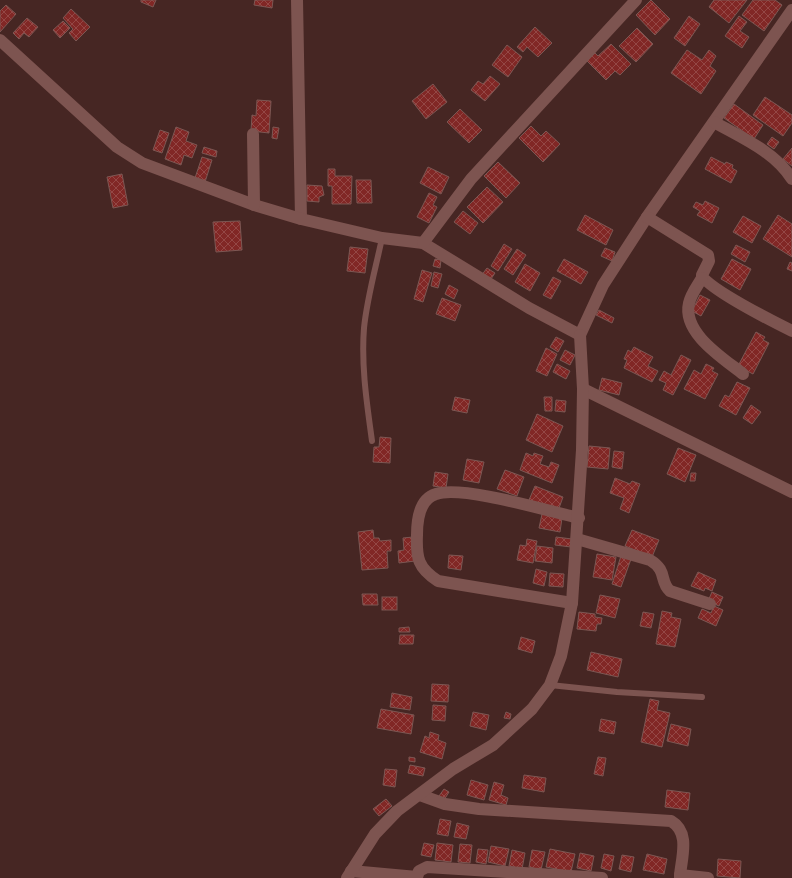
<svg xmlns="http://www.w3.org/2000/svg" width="792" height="878" viewBox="0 0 792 878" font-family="Raleway,sans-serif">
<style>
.building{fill:url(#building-cross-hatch);stroke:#7c5753}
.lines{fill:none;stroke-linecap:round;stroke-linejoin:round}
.service{stroke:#7d5450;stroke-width:6}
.minor{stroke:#7d5450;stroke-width:12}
</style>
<defs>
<pattern id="building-cross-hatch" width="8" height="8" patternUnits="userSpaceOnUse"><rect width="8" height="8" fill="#812725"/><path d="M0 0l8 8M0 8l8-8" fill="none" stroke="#944745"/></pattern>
</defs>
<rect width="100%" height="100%" fill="#462623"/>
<g class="building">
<path d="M141,0h15l-3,7 -12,-5z"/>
<path d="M255,0h18l-1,8 -18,-3z"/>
<path d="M651,0l19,19 -15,16 -19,-20z"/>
<path d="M714,0h33l-18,23 -20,-16z"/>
<path d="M753,0h22l7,5 -18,26 -22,-16z"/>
<path d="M6,5l10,9 -16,18v-21z"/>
<path d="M71,9l19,18 -14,14 -7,-8 4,-4 -10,-11z"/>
<path d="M689,16l11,8 -15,22 -11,-8z"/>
<path d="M739,16l8,6 -7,9 9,6 -7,11 -17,-12z"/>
<path d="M27,18l11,9 -9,10 -5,-4 -5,6 -6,-6z"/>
<path d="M63,21l7,7 -10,10 -7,-8z"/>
<path d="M535,27l17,16 -14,14 -11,-10 -4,5 -6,-5z"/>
<path d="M637,28l16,16 -17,18 -17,-16z"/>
<path d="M611,44l20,20 -11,11 -5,-4 -9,9 -19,-19 8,-8 3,3z"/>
<path d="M507,45l15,12 -14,20 -16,-12z"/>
<path d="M687,50l15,10 7,-10 7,6 -6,10 6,5 -15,23 -30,-21z"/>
<path d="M490,76l10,8 -15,17 -14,-11 7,-9 5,3z"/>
<path d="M433,84l14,18 -21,17 -14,-18z"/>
<path d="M765,97l27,18v8l-9,13 -30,-21z"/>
<path d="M257,100l14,1 -2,32 -18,-2 1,-16 4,1z"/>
<path d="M734,104l29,21 -9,14 -30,-21z"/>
<path d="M460,109l22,21 -13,13 -22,-21z"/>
<path d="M531,126l10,10 5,-5 14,13 -17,18 -24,-24z"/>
<path d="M176,127l13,5 -3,9 11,4 -5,13 -8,-3 -3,10 -16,-6z"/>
<path d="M273,127l6,1 -2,11 -5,-1z"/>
<path d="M160,130l9,3 -7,20 -9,-3z"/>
<path d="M772,137l7,5 -5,7 -7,-5z"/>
<path d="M204,147l13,4 -1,6 -14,-4z"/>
<path d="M792,148v18l-9,-7z"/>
<path d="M202,157l10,3 -7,22 -10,-4z"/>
<path d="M711,157l14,7 1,-2 7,3 -1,3 5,3 -6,12 -26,-14z"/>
<path d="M498,162l22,21 -14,15 -22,-22z"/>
<path d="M428,167l21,10 -8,17 -21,-11z"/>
<path d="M328,169h7v7h17l-1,28h-19v-18h-4z"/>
<path d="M122,174l6,31 -15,3 -6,-31z"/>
<path d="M356,180h15l1,23h-15z"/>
<path d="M307,185l15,1 2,9 -5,2v5l-12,-1z"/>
<path d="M487,187l16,15 -20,21 -16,-16z"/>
<path d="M429,193l8,4 -4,8 4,2 -8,16 -12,-6z"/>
<path d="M705,201l14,7 -7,15 -15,-8 3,-4 -7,-4 3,-5 7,3z"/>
<path d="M463,211l15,12 -8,11 -16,-12z"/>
<path d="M585,215l28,15 -7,15 -29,-15z"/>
<path d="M778,215l14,9v33l-29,-18z"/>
<path d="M743,216l18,10 -9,17 -19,-11z"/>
<path d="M240,221l2,29 -26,2 -3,-30z"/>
<path d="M504,244l8,5 -14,22 -7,-5z"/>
<path d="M736,245l14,7 -5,10 -14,-8z"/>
<path d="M350,247l18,2 -3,24 -18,-2z"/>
<path d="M605,248l10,4 -3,9 -11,-5z"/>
<path d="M517,249l9,6 -13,20 -9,-6z"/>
<path d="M435,259l6,1 -1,8 -7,-2z"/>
<path d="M564,259l24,13 -7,12 -24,-13z"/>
<path d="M732,259l19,10 -11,21 -19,-11z"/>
<path d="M790,262l2,1v8l-5,-2z"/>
<path d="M525,264l15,9 -10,18 -15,-9z"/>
<path d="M487,268l8,5 -6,9 -8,-6z"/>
<path d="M422,270l10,3 -9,29 -9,-3z"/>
<path d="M434,272l8,2 -4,14 -7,-2z"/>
<path d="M553,277l8,4 -10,18 -8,-4z"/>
<path d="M449,285l9,5 -4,9 -9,-5z"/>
<path d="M700,295l10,5 -9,16 -9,-5z"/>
<path d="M442,298l19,7 -6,16 -19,-7z"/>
<path d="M599,310l15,8 -2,5 -16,-8z"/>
<path d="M756,332l9,5 -2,3 6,3 -16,31 -15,-8z"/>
<path d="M556,337l8,4 -6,11 -8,-5z"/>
<path d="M634,347l19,10 -5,9 10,5 -6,11 -28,-14 3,-8 -3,-1 4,-9 3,2z"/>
<path d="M546,348l11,6 -10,22 -11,-5z"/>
<path d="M565,350l10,5 -5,10 -10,-5z"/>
<path d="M681,355l10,5 -18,35 -10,-5 3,-7 -7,-3 5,-9 7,4z"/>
<path d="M557,364l13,7 -4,8 -13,-7z"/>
<path d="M706,364l8,4 -2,3 6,3 -13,25 -21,-10 10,-19 7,4z"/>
<path d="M602,378l20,5 -3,12 -20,-5z"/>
<path d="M737,382l13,6 -14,27 -17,-9 6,-11 4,2z"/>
<path d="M455,397l15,3 -3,13 -15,-3z"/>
<path d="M544,397h8v14h-7z"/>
<path d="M556,400l10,1 -1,11 -10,-1z"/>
<path d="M751,405l10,7 -9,12 -9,-6z"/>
<path d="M537,414l26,12 -11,26 -26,-12z"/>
<path d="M380,437l11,1 -1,25 -17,-1 1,-15h5z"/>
<path d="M589,446l21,2 -2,21 -21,-2z"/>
<path d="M678,448l18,7 -11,27 -18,-8z"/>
<path d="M614,451l10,1 -2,17 -10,-2z"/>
<path d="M526,453l7,3 1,-3 9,3 -3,8 9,3 2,-5 8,3 -7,18 -32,-13z"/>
<path d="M467,459l17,3 -5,21 -16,-3z"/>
<path d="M505,470l19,7 -7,19 -20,-7z"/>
<path d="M435,472l13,2 -2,14 -13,-2z"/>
<path d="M691,473h5l-1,8h-5z"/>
<path d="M615,478l15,6 2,-3 8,3 -11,29 -9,-4 4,-11 -14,-5z"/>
<path d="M535,486l28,11 -5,14 -29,-11z"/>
<path d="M542,514l20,4 -2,14 -21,-4z"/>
<path d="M373,530l1,8h5l1,3 11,-1v11h-4l1,17 -26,2 -4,-38z"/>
<path d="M632,530l27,10 -7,17 -27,-11z"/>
<path d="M413,537l2,24 -16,2 -1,-12 6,-1 -1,-12z"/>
<path d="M556,537l16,2 -1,8 -16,-2z"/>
<path d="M527,539l10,2 -4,22 -16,-3 3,-15 6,1z"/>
<path d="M537,546l16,2 -1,15 -17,-2z"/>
<path d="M597,554l19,3 -4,23 -19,-3z"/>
<path d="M449,555l14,1 -2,14 -13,-2z"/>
<path d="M621,556l10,3 -10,28 -9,-3z"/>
<path d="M536,569l11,3 -3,14 -11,-3z"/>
<path d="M698,572l18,8 -4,11 -7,-3 -1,3 -13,-5z"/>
<path d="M550,573l14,1 -1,13 -14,-1z"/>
<path d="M712,592l11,5 -4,9 -11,-5z"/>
<path d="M362,594h15l1,11h-15z"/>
<path d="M600,595l20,4 -5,19 -19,-5z"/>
<rect x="382" y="597" width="15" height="13"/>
<path d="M714,606l9,4 -7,16 -18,-8 4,-9 9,4z"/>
<path d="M662,611l10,2 -1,4 10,2 -6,28 -19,-3z"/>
<path d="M579,612l16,2v3l7,1 -1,6h-4l-1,7 -19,-2z"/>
<path d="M643,612l11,2 -3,14 -11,-2z"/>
<path d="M409,627l1,5h-11v-4z"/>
<path d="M400,635h14l-1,9h-14z"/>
<path d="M521,637l14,4 -3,12 -14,-4z"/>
<path d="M591,652l31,7 -4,18 -31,-7z"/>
<path d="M432,684l17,1 -1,17 -17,-1z"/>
<path d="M392,693l20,4 -2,13 -20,-3z"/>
<path d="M650,699l9,2 -2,9 13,3 -8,34 -21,-5z"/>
<path d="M433,705l13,1 -1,15 -13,-1z"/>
<path d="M381,709l33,6 -3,19 -34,-6z"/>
<path d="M473,712l16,3 -3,15 -16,-4z"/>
<path d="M506,712l5,2 -1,5 -6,-1z"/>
<path d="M601,719l15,3 -2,12 -15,-3z"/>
<path d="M671,724l20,5 -3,17 -21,-5z"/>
<path d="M430,732l9,3 -1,5 8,3 -4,16 -22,-7 5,-16 4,2z"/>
<path d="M409,757l6,1v4l-6,-1z"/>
<path d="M598,757l8,1 -3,18 -9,-2z"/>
<path d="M410,765l15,3 -2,8 -15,-3z"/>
<path d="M385,769l12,1 -2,17 -12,-2z"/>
<path d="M524,775l22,3 -2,14 -22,-4z"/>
<path d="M471,780l17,5 -4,15 -17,-5z"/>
<path d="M494,782l10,3 -3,10 7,3 -2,7 -17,-5z"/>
<path d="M444,789l5,3 -5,8 -5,-4z"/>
<path d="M667,790l23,3 -2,17 -23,-3z"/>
<path d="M386,799l6,7 -13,10 -6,-7z"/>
<path d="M440,819l11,2 -3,15 -11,-2z"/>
<path d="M457,823l12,3 -3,13 -12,-2z"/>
<path d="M424,843l10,2 -3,12 -10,-2z"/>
<path d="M437,843l16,2 -2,17 -16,-2z"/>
<path d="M460,844l12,1 -2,18 -12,-1z"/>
<path d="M491,846l18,3 -4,17 -17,-4z"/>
<path d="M478,849l10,1 -2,14 -10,-2z"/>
<path d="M550,849l25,5 -4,18 -25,-5z"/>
<path d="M512,850l13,3 -3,16 -13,-3z"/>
<path d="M532,850l13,2 -4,18 -12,-3z"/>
<path d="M580,853l14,3 -3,15 -14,-3z"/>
<path d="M604,854l10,2 -3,15 -10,-3z"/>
<path d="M647,854l20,5 -3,15 -21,-4z"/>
<path d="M622,855l12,2 -3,15 -12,-3z"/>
<path d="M718,859l23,2 -1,17 -23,-2z"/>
</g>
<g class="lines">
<g class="service">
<path d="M372,441c-5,-37 -11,-75 -8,-113 3,-30 12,-61 18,-90"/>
<path d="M550,685l67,7 85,5"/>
</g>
<g class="minor">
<path d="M297,0l4,219"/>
<path d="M0,40l117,107 25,16 112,42 47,14 81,19 41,5 106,65 51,27 23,-50 44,-68 145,-207"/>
<path d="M714,122c28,16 60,29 78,57"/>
<path d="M253,134l1,71"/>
<path d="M647,217l61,38 1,6 -7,14c2,12 76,49 90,56"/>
<path d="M423,243l48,-64 165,-179"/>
<path d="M702,278c-4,7 -11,16 -13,25 -7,30 34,55 54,71"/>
<path d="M583,389l209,103"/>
<path d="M577,539l73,21c18,11 9,21 20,31l40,13"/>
<path d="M572,603l-134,-22c-20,-13 -22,-23 -21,-46 0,-15 2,-36 19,-41 26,-9 112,17 143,24"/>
<path d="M420,795l25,9 34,5 192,12c19,11 11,35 9,54"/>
<path d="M351,871l66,6 2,-6 8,-4 175,11"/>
<path d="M347,878l28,-44 22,-23 56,-42 40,-24 39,-36 18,-24 11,-29 11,-53 10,-153 1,-61 -3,-54"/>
<path d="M680,878v-3l28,3"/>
</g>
</g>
</svg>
